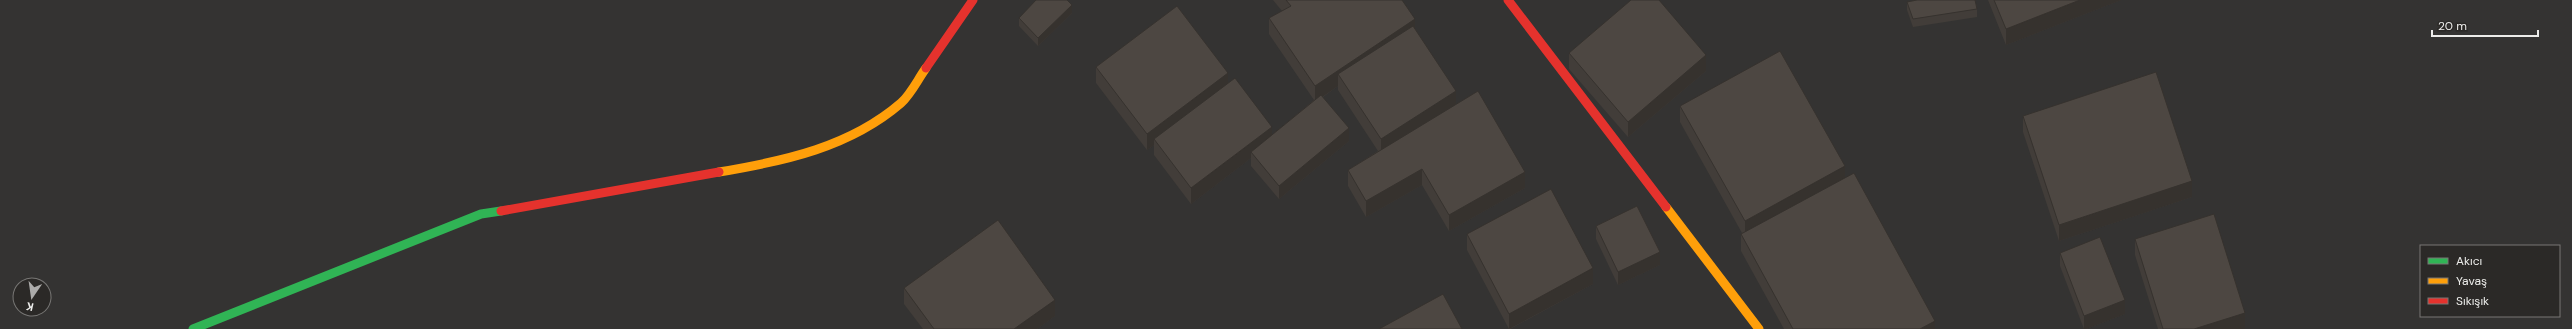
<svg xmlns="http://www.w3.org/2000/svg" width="2572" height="329" viewBox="0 0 2572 329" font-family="'DM Sans',sans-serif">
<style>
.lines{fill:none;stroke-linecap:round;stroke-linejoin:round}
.fast{stroke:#30b455;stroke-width:9}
.slow{stroke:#ff9f0a;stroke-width:9}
.jam{stroke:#e5322d;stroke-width:9}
.wall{fill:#423d39}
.shaded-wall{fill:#36322e}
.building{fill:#4d4742;stroke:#36322e}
</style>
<rect width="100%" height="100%" fill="#343332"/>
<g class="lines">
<path class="fast" d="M193,329l288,-115 20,-3"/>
<g class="slow">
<path d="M719,172c66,-11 131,-25 182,-69 10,-9 17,-24 25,-35"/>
<path d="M1666,207l93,122"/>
</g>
<g class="jam">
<path d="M1508,0l158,207"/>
<path d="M926,68l47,-68"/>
<path d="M501,211l218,-39"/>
</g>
</g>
<g class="wall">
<path d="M1273,0h129l13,29 41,75 69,84 -76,43 -27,-46 -56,32 -18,-31v-16l30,-19 -40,-61v-4l-15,11 26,44 -70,58 -28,-33v-8l-60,46 -37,-49v-10l-7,5 -51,-67v-16l132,16 44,52 42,-35 -45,-66v-16l13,-7z"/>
<path d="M1988,0h133l-115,45z"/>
<path d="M1907,2l70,7v8l-64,10 -6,-17z"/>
<path d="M1072,13l-34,33 -19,-20v-8z"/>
<path d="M1569,53l137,18 -78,66 -59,-68z"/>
<path d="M1680,106l165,72 90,151h-151l-43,-78v-17l1,-1 -62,-111z"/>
<path d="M2023,116l169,81 -133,44 -36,-109z"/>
<path d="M1596,226l64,39 -42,20 -22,-46z"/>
<path d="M1467,234l126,50 -83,45h-1l-42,-79z"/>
<path d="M2135,239l110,90h-87l-23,-74z"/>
<path d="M2060,253l65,61 -39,15h-2l-24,-63z"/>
<path d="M904,288l151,28 -18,13h-114l-19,-25z"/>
</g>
<g class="shaded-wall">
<path d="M2080,0h41l-115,45v-16z"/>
<path d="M1072,5v8l-34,33v-8z"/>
<path d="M1415,19v16l-77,39v12l-23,16v-16z"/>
<path d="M1706,55v16l-78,66v-15z"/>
<path d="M1228,73v16l-74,50v6l-7,5v-16z"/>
<path d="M1456,91v16l-75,48v-16z"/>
<path d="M1272,127v16l-21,9v6l-60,46v-16z"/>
<path d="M1349,128v13l-70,58v-13z"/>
<path d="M1845,166v15l-100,56v-16z"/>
<path d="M1422,169v16l-56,32v-16z"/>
<path d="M1525,172v16l-76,43v-16z"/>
<path d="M2192,181v16l-133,44v-16z"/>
<path d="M1660,252v13l-42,20v-13z"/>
<path d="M1593,268v16l-84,45v-15z"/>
<path d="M1055,300v16l-18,13h-23z"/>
<path d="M2125,300v14l-39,15h-2v-13z"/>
<path d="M2245,313v16h-51z"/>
<path d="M1935,321v8h-15z"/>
</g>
<g class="building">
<path d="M1036,0h31l5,5 -34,33 -19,-20z"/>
<path d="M1286,0h116l13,19 -100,67 -46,-68 22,-12z"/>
<path d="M1631,0h28l47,55 -78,67 -59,-69z"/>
<path d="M1917,0h58l2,9 -64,10 -6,-17z"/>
<path d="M1994,0h86l-74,29z"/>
<path d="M1177,6l51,67 -81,61 -51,-67z"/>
<path d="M1413,26l43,65 -75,48 -43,-65z"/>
<path d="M1780,51l65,115 -100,55 -65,-115z"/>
<path d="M2156,72l36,109 -133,44 -36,-109z"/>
<path d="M1235,78l37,49 -81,61 -37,-49z"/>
<path d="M1478,91l47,81 -76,43 -27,-46 -56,32 -18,-31z"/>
<path d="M1321,95l28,33 -70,58 -28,-34z"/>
<path d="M1854,173l81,148 -15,8h-127l-52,-95z"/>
<path d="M1551,189l42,79 -84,46 -42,-80z"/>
<path d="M1637,206l23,46 -42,20 -22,-46z"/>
<path d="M2214,214l31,99 -51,16h-31l-28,-90z"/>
<path d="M998,220l57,80 -41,29h-80l-30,-41z"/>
<path d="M2100,237l25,63 -41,16 -24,-63z"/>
<path d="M1443,294l19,35h-83z"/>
</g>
<rect x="2420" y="245" width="140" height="72" fill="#2b2927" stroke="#787775"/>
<rect x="2428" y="258" width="20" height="6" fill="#30b455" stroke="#787775"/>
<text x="2456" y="265" font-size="12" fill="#ececea">Akıcı</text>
<rect x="2428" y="278" width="20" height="6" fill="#ff9f0a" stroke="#787775"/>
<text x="2456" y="285" font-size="12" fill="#ececea">Yavaş</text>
<rect x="2428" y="298" width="20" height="6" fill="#e5322d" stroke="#787775"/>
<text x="2456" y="305" font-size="12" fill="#ececea">Sıkışık</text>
<g transform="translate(32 297) rotate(193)"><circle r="19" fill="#2b2927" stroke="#787775"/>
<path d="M0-3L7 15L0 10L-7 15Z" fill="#acabaa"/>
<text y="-6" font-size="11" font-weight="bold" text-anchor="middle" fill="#ececea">K</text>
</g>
<path d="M2432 30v6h106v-6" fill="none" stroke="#ececea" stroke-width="2"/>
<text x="2438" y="30" font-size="12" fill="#ececea" stroke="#2b2927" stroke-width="3" paint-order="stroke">20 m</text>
</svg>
